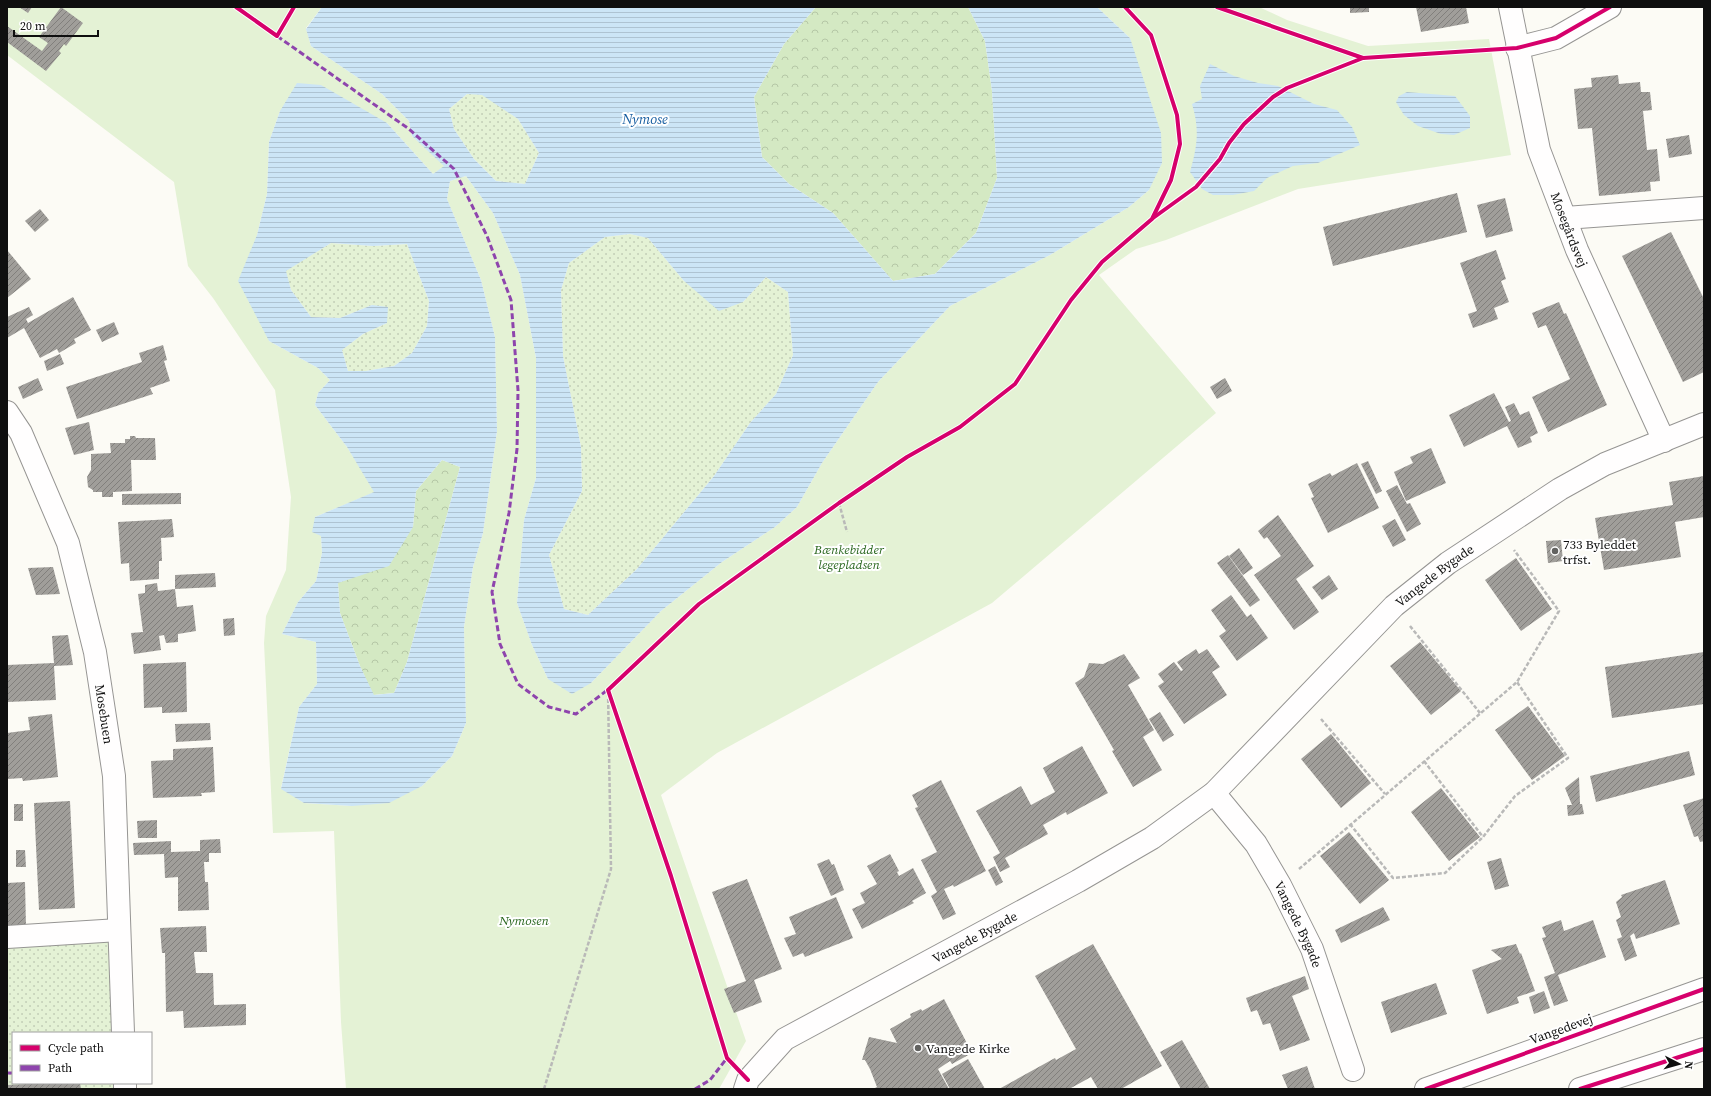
<svg xmlns="http://www.w3.org/2000/svg" width="1711" height="1096" viewBox="0 0 1711 1096" font-family="'Source Serif 4',serif">
<style>
.grass{fill:url(#grass-dots)}
.forest{fill:url(#forest-crowns)}
.park{fill:#e4f2d5}
.water{fill:url(#water-rules);fill-rule:evenodd}
.building{fill:url(#building-hatch)}
.lines{fill:none;stroke-linecap:round;stroke-linejoin:round}
.minor-casing{stroke:#969593;stroke-width:24}
.path{stroke:#b9b9b8;stroke-width:2.5;stroke-dasharray:4 2;stroke-linecap:butt}
.minor{stroke:#fffefe;stroke-width:22}
.quiet{stroke:#8e44ad;stroke-width:3;stroke-dasharray:6 3;stroke-linecap:butt}
.cycleway-casing{stroke:#fff;stroke-width:6}
.cycleway{stroke:#d6006c;stroke-width:4}
.poi-dot{fill:#626260;stroke:#fff;stroke-width:1.5}
.labels{text-anchor:middle;dominant-baseline:central;stroke-width:4;stroke-linejoin:round;paint-order:stroke}
.street-label{font-size:13px;fill:#0f0f0f;stroke:#fff}
.poi-label{font-size:13px;fill:#0f0f0f;stroke:#fff;text-anchor:start}
.park-label{font-size:13px;font-style:italic;fill:#2a671f;stroke:#fff}
.water-label{font-size:14px;font-style:italic;fill:#185ea1;stroke:#fff}
</style>
<defs>
<pattern id="grass-dots" width="8" height="8" patternUnits="userSpaceOnUse"><rect width="8" height="8" fill="#e4f2d5"/><path d="M2 2h.1M6 6h.1" fill="none" stroke="#c2ceb6" stroke-width="1.8" stroke-linecap="round"/></pattern>
<pattern id="forest-crowns" width="20" height="18" patternUnits="userSpaceOnUse"><rect width="20" height="18" fill="#d4e9c3"/><path d="M2 6a3 3 0 1 1 6 0M12 15a3 3 0 1 1 6 0" fill="none" stroke="#b5c7a6"/></pattern>
<pattern id="water-rules" width="6" height="5" patternUnits="userSpaceOnUse"><rect width="6" height="5" fill="#cce5f6"/><path d="M0 2.5h6" fill="none" stroke="#aec3d2"/></pattern>
<pattern id="building-hatch" width="6" height="6" patternUnits="userSpaceOnUse"><rect width="6" height="6" fill="#a09e9a"/><path d="M-1 1l2-2M0 6l6-6M5 7l2-2" fill="none" stroke="#817f7c"/></pattern>
</defs>
<rect width="100%" height="100%" fill="#fcfbf5"/>
<g class="grass">
<path d="M467,94h15l36,25 21,34 -14,31 -29,-3 -22,-22 -20,-30 -5,-20z"/>
<path d="M630,234l18,4 36,43 59,21 23,-25 22,15 5,63 -17,39 -26,29 -36,53 -77,93 -49,46 -24,-6 -15,-54 33,-64 -1,-44 -18,-91 -2,-66 8,-27 36,-26z"/>
<path d="M331,243l42,3 34,-2 22,57 -2,25 -15,27 -18,13 -28,5h-18l-6,-21 21,-16 24,-11 -15,-18 -32,13 -29,-1 -20,-27 -6,-19z"/>
<path d="M110,925l3,108h-100v50h101v6h-107v-159z"/>
</g>
<g class="forest">
<path d="M816,7h152l17,34 7,50 5,87 -21,55 -41,41 -42,7 -60,-68 -44,-29 -27,-27 -8,-60 30,-53z"/>
<path d="M442,460l18,7 -53,195 -13,31 -21,2 -13,-29 -20,-53 -2,-30 12,-5 63,-51 3,-36z"/>
</g>
<path class="park" d="M7,7h315l-16,21 5,18 71,48 27,27 3,15 33,30 -12,8 -46,-51 -107,-12 -11,31 -2,52 -10,41 12,106 49,27 12,12 -12,13 -3,12 32,42 28,45 -60,25 6,19 1,17 -6,28 -18,21 -16,32 34,8 1,42 -18,23 -18,81 23,15 48,3 70,-20 30,-30 14,-33 -2,-96 9,-60 10,-34 14,-102 -2,-94 -14,-57 -34,-81 3,-18 16,-5 27,37 27,62 16,83v120l-12,42 -7,83 15,42 16,34 43,4 70,-72 61,-49 53,-35 22,-20 25,-44 56,-81 72,-76 100,-51 79,-48 20,-17 -19,-152 -33,-31h162l28,13 81,26 121,-7 22,116 -213,34 -132,51 -30,9 -37,26 117,138 -224,190 -275,150 -56,42 85,246 -27,48h-373l-5,-67 -7,-191 -61,2 -9,-190 2,-27 20,-46 5,-73 -16,-107 -62,-92 -25,-32 -14,-84 -167,-127z"/>
<g class="water">
<path d="M322,7h494l-32,37 -30,53 8,60 27,27 44,29 60,68 42,-7 41,-41 21,-55 -5,-87 -7,-50 -17,-34h129l33,31 31,95 1,30 -13,27 -20,17 -79,48 -100,51 -72,76 -56,81 -25,44 -22,20 -53,35 -61,49 -70,72 -19,11 -24,-15 -16,-34 -15,-42 7,-83 12,-42v-120l-16,-83 -27,-62 -27,-37 -16,5 -3,18 34,81 14,57 2,94 -14,102 -10,34 -9,60 2,96 -14,33 -30,30 -33,17 -37,3 -48,-3 -23,-14 18,-82 18,-23 -1,-42 -34,-8 16,-32 18,-21 6,-28 -1,-17 -9,-4 3,-15 59,-25 -27,-45 -32,-42 3,-12 12,-13 -12,-12 -49,-27 -31,-60 19,-46 10,-41 2,-52 11,-31 17,-28 24,2 66,38 46,51 11,-8 -32,-30 -3,-15 -27,-27 -71,-48 -5,-17zM467,94l15,1 36,24 21,34 -14,31 -29,-3 -22,-22 -20,-30 -5,-20zM630,234l18,4 36,43 35,30 24,-9 23,-25 22,15 5,63 -17,39 -26,29 -36,53 -77,93 -49,46 -24,-6 -15,-54 33,-64 -1,-44 -18,-91 -2,-66 8,-27 36,-26zM331,243l42,3 34,-2 22,57 -2,25 -15,27 -18,13 -28,5h-18l-6,-21 21,-16 24,-11 1,-16 -16,-2 -32,13 -29,-1 -20,-27 -5,-19zM442,460l18,7 -53,195 -13,31 -20,2 -14,-29 -20,-53 -2,-30 51,-17 24,-39 3,-36z"/>
<path d="M1210,64l24,12 24,7 20,3 36,18 23,6 15,17 8,18 -42,18 -25,3 -26,12 -13,13 -21,4h-20l-11,-6 -12,-17c7,-25 10,-42 2,-68l10,-5 -2,-13z"/>
<path d="M1407,92l48,4 15,20v12l-16,7 -13,-1 -23,-8 -14,-11 -8,-13 3,-6z"/>
</g>
<g class="building">
<path d="M19,7h13l-4,6z"/>
<path d="M61,7l22,16 -17,23 -2,-2 -5,7 2,2 -15,18 -39,-29v-16l35,25 6,-8 -9,-6z"/>
<path d="M1350,7h19v5l-19,1z"/>
<path d="M1416,7h50l3,16 -48,9z"/>
<path d="M1618,75l1,9 21,-2 1,10h9l2,18 -9,1 4,39 10,-1 3,32 -10,1 1,9 -52,5 -7,-68 -14,1 -4,-40 18,-2 -1,-9z"/>
<path d="M1689,135l3,19 -23,4 -3,-19z"/>
<path d="M1457,193l10,39 -134,34 -10,-39z"/>
<path d="M1505,198l8,33 -27,7 -9,-33z"/>
<path d="M40,209l9,11 -14,12 -10,-11z"/>
<path d="M1671,232l33,67v73l-21,10 -61,-126z"/>
<path d="M7,250l24,29 -24,19z"/>
<path d="M1496,250l10,29 -5,2 8,21 -15,6 4,11 -25,9 -5,-14 9,-3 -17,-48z"/>
<path d="M73,297l18,33 -17,9 2,4 -17,10 -2,-4 -17,9 -16,-30 -17,10v-21l22,-10 4,8 -7,4 2,4z"/>
<path d="M1559,302l5,12 2,-1 41,92 -59,27 -16,-35 38,-18 -24,-54 -8,3 -6,-15z"/>
<path d="M114,322l5,12 -17,8 -6,-12z"/>
<path d="M163,345l4,15 -3,1 6,20 -20,7 3,6 -76,25 -11,-32 76,-25 -3,-9z"/>
<path d="M60,354l4,10 -17,7 -3,-10z"/>
<path d="M38,378l5,12 -20,9 -5,-12z"/>
<path d="M1225,378l7,13 -15,8 -7,-12z"/>
<path d="M1494,393l15,29 2,-1 -6,-14 9,-4 6,12 9,-4 9,22 -8,4 2,5 -14,6 -11,-22 -43,21 -15,-32z"/>
<path d="M89,422l5,28 -20,5 -9,-27z"/>
<path d="M130,436h5l1,2h19l1,22h-25l1,31 -19,1v5h-11v-5h-9v-2l-5,-3 -1,-10 4,-7v-16l20,-1 -1,-10h15v-4h5z"/>
<path d="M1431,448l15,35 -40,18 -12,-29 19,-9 -3,-6z"/>
<path d="M1368,461l14,30 -6,3 -15,-30z"/>
<path d="M1357,463l22,45 -51,25 -17,-35 3,-1 -6,-13 22,-11 2,3z"/>
<path d="M1704,476v41l-29,5 6,35 -77,13 -9,-52 78,-13 -4,-23z"/>
<path d="M1397,485l10,19 3,-1 11,21 -14,8 -21,-41z"/>
<path d="M181,493v11l-59,1v-11z"/>
<path d="M1278,515l36,51 -18,13 23,33 -25,18 -40,-55 27,-19 -14,-19 -3,2 -6,-8z"/>
<path d="M172,519l2,18 -13,1 1,23h-3v18l-29,2 -1,-18 -8,1 -3,-42z"/>
<path d="M1395,519l11,21 -13,7 -11,-21z"/>
<path d="M1561,540l2,21 -15,2 -2,-22z"/>
<path d="M1239,548l14,20 -10,7 -14,-19z"/>
<path d="M1228,555l32,45 -10,7 -33,-44z"/>
<path d="M1516,558l36,51 -31,22 -36,-51z"/>
<path d="M53,567l7,27 -24,1 -8,-27z"/>
<path d="M215,573l1,14 -41,2v-14z"/>
<path d="M1329,575l9,14 -16,11 -10,-13z"/>
<path d="M157,583l1,8 17,-2 2,18 16,-2 3,26 -18,3v8l-12,1 -2,-8 -5,1 2,14 -27,4 -3,-21 12,-1 -5,-38 7,-1v-8z"/>
<path d="M1231,595l16,22 4,-3 17,24 -31,23 -18,-25 7,-5 -15,-21z"/>
<path d="M234,618l1,17 -11,1 -1,-17z"/>
<path d="M68,635l5,30 -19,1 2,34 -49,2v-37l47,-2 -2,-27z"/>
<path d="M1420,642l41,49 -30,24 -41,-49z"/>
<path d="M1196,649l3,5 8,-5 13,18 -8,5 15,23 -43,29 -26,-38 6,-4 -6,-8 16,-12 7,9 2,-1 -6,-8z"/>
<path d="M1704,652v52l-92,14 -7,-51z"/>
<path d="M1124,654l16,24 -12,7 26,45 -11,7 19,33 -29,17 -21,-36 2,-1 -39,-67 9,-6 5,-14 14,1z"/>
<path d="M186,662l1,50 -25,1v-6l-18,1 -1,-44z"/>
<path d="M1528,706l37,50 -33,24 -37,-50z"/>
<path d="M1160,712l14,23 -11,7 -14,-23z"/>
<path d="M52,714l6,63 -35,4 -1,-3 -14,1 -1,-46 23,-3 -2,-13z"/>
<path d="M210,723l1,17 -35,2 -1,-18z"/>
<path d="M1331,734l40,49 -30,25 -40,-49z"/>
<path d="M1082,746l26,47 -41,22 -1,-3 -23,13 5,9 -43,24 5,9 -10,5 -7,-15 7,-4 -24,-42 45,-25 10,19 24,-13 -12,-24z"/>
<path d="M213,747l2,45 -14,1 1,3 -49,2 -2,-37 22,-1v-11z"/>
<path d="M1689,751l6,24 -99,27 -6,-26z"/>
<path d="M1579,777l1,27h2l2,10 -16,2 -1,-11h5l-7,-17z"/>
<path d="M941,780l45,91 -32,16 -1,-2 -9,4 12,25 -13,6 -12,-24 6,-4 -16,-32 16,-8 -22,-44 3,-1 -6,-12z"/>
<path d="M1441,788l39,49 -31,24 -38,-49z"/>
<path d="M1704,798v43l-4,1 -2,-6 -4,1 -11,-32z"/>
<path d="M70,801l5,107 -36,2 -5,-107z"/>
<rect x="14" y="804" width="9" height="17"/>
<path d="M157,820v18h-19l-1,-17z"/>
<path d="M1349,832l40,48 -29,24 -40,-48z"/>
<path d="M220,839l1,14h-12v9h-5l1,20h3l1,28 -31,1v-34l-13,1 -1,-24 -30,1 -1,-12 38,-2v11l29,-1v-11z"/>
<path d="M16,850h9l1,17h-10z"/>
<path d="M890,854l9,17 -2,1 2,4 14,-8 13,25 -14,8 2,2 -52,26 -10,-20 13,-6 -5,-10 17,-9 -10,-18z"/>
<path d="M1501,858l8,28 -14,4 -8,-28z"/>
<path d="M829,859l3,6 2,-1 10,26 -13,6 -14,-32z"/>
<path d="M995,866l8,16 -7,4 -8,-16z"/>
<path d="M747,879l35,90 -28,11 8,22 -28,11 -10,-24 22,-8 -34,-89z"/>
<path d="M1665,880l15,44 -44,15 -2,-6 -4,3 7,20 -12,5 -8,-22 5,-2 -6,-17 5,-3 -5,-15 6,-5 -1,-2z"/>
<path d="M25,882l1,46 -19,1v-46z"/>
<path d="M836,897l17,41 -48,19 -2,-4 -10,4 -9,-19 12,-4 -7,-17z"/>
<path d="M1383,907l7,13 -49,23 -6,-13z"/>
<path d="M1561,920l3,11 29,-11 13,37 -48,18 10,26 -14,5 -10,-29 11,-4 -13,-35 4,-1 -4,-10z"/>
<path d="M206,926l1,26h-13l2,21h17l1,32 32,-1v21l-62,3 -1,-17 -17,1 -1,-59h-3l-2,-25z"/>
<path d="M1093,944l69,122 -41,23h-23l-7,-12 -20,11 1,1h-73l56,-31 1,2 20,-11 -41,-73z"/>
<path d="M1516,944l4,10 1,-1 14,38 -18,6 2,6 -32,11 -15,-44 30,-11 -11,-9z"/>
<path d="M1305,976l4,13 -17,7 18,44 -30,11 -10,-28 -7,2 -6,-15 -6,2 -5,-14z"/>
<path d="M1436,983l11,31 -56,19 -10,-31z"/>
<path d="M1544,991l6,17 -16,6 -5,-17z"/>
<path d="M944,999l28,54 -20,11 -2,-3 -12,8 11,20h-76l4,-2 -7,-18 -5,-9h-3l7,-23 28,6 -7,-14 21,-12 -1,-3 11,-5 1,2z"/>
<path d="M1182,1040l28,49h-29l-21,-37z"/>
<path d="M968,1059l17,30h-35l-8,-15z"/>
<path d="M1307,1066l8,23h-27l-6,-14z"/>
<path d="M49,1083h31l1,6h-74v-4z"/>
</g>
<g class="lines">
<g class="minor-casing">
<g id="minor">
<path id="s1" d="M1510,7l29,143 38,100 87,191"/>
<path d="M1517,48l39,-10 54,-31"/>
<path d="M1565,218l139,-10"/>
<path id="s2" d="M7,412l14,21 47,110 27,109 19,124 9,257"/>
<path id="s3" d="M1214,793l42,51 24,41 32,64 41,121"/>
<path d="M7,937l112,-7"/>
<path d="M125,1083v6"/>
<path id="s4" d="M745,1089l3,-9 37,-41 293,-158 74,-43 62,-45 180,-187 54,-43 112,-74 45,-25 99,-40"/>
<path d="M1426,1089l278,-100"/>
<path d="M1580,1089l124,-40"/>
</g>
</g>
<g class="path">
<path d="M839,503l8,29"/>
<path d="M1410,626l70,87"/>
<path d="M1321,719l64,75"/>
<path d="M1424,761l59,76"/>
<path d="M1350,824l43,54 52,-5 38,-36 32,-41 53,-38 -51,-76"/>
<path d="M1299,869l218,-187 42,-71 -45,-61"/>
<path d="M544,1089l67,-220 -3,-179"/>
</g>
<use href="#minor" class="minor"/>
<g class="quiet">
<path d="M277,36l132,93 45,40 33,67 24,64 7,90 -1,59 -8,64 -17,79 8,52 18,40 31,23 27,7 34,-26"/>
<path d="M7,1073h6"/>
<path d="M695,1089l15,-9 17,-22"/>
</g>
<g class="cycleway-casing">
<g id="cycleway">
<path d="M236,7l41,29 17,-29"/>
<path d="M1217,7l146,51 154,-10 39,-10 54,-31"/>
<path d="M1153,218l43,-31 24,-28 9,-16 15,-19 29,-27 14,-9 76,-30"/>
<path d="M748,1080l-21,-22 -56,-182 -63,-186 91,-86 140,-101 68,-46 53,-30 55,-43 56,-84 31,-38 50,-43 19,-39 9,-36 -3,-29 -26,-80 -26,-28"/>
<path d="M1426,1089l278,-100"/>
<path d="M1580,1089l124,-40"/>
</g>
</g>
<use href="#cycleway" class="cycleway"/>
</g>
<g class="poi-dot">
<circle cx="1555" cy="551" r="4"/>
<circle cx="918" cy="1048" r="4"/>
</g>
<g class="labels">
<g class="street-label">
<text stroke="none"><textPath href="#s1" startOffset="231">Mosegårdsvej</textPath></text>
<text stroke="none"><textPath href="#s4" startOffset="870">Vangede Bygade</textPath></text>
<text stroke="none"><textPath href="#s2" startOffset="320">Mosebuen</textPath></text>
<text stroke="none"><textPath href="#s3" startOffset="157">Vangede Bygade</textPath></text>
<text stroke="none"><textPath href="#s4" startOffset="280">Vangede Bygade</textPath></text>
<text transform="translate(1561 1029) rotate(-20)">Vangedevej</text>
</g>
<g class="poi-label">
<text x="1563" y="544">733 Byleddet<tspan x="1563" dy="15">trfst.</tspan></text>
<text x="926" y="1048">Vangede Kirke</text>
</g>
<g class="park-label">
<text x="849" y="549">Bænkebidder<tspan x="849" dy="15">legepladsen</tspan></text>
<text x="524" y="920">Nymosen</text>
</g>
<g class="water-label">
<text x="645" y="119">Nymose</text>
</g>
</g>
<rect width="1711" height="1096" fill="none" stroke="#0f0f0f" stroke-width="16"/>
<rect x="12" y="1032" width="140" height="52" fill="#ffffff" stroke="#9f9f9f"/>
<rect x="20" y="1045" width="20" height="6" fill="#d6006c" stroke="#9f9f9f"/>
<text x="48" y="1052" font-size="12" fill="#0f0f0f">Cycle path</text>
<rect x="20" y="1065" width="20" height="6" fill="#8e44ad" stroke="#9f9f9f"/>
<text x="48" y="1072" font-size="12" fill="#0f0f0f">Path</text>
<g transform="translate(1679 1064) rotate(96)" stroke="#ffffff" stroke-width="3" paint-order="stroke">
<path d="M0-3L7 15L0 10L-7 15Z" fill="#0f0f0f"/>
<text y="-6" font-size="11" font-weight="bold" text-anchor="middle" fill="#0f0f0f">N</text>
</g>
<path d="M14 30v6h84v-6" fill="none" stroke="#0f0f0f" stroke-width="2"/>
<text x="20" y="30" font-size="12" fill="#0f0f0f" stroke="#ffffff" stroke-width="3" paint-order="stroke">20 m</text>
</svg>
